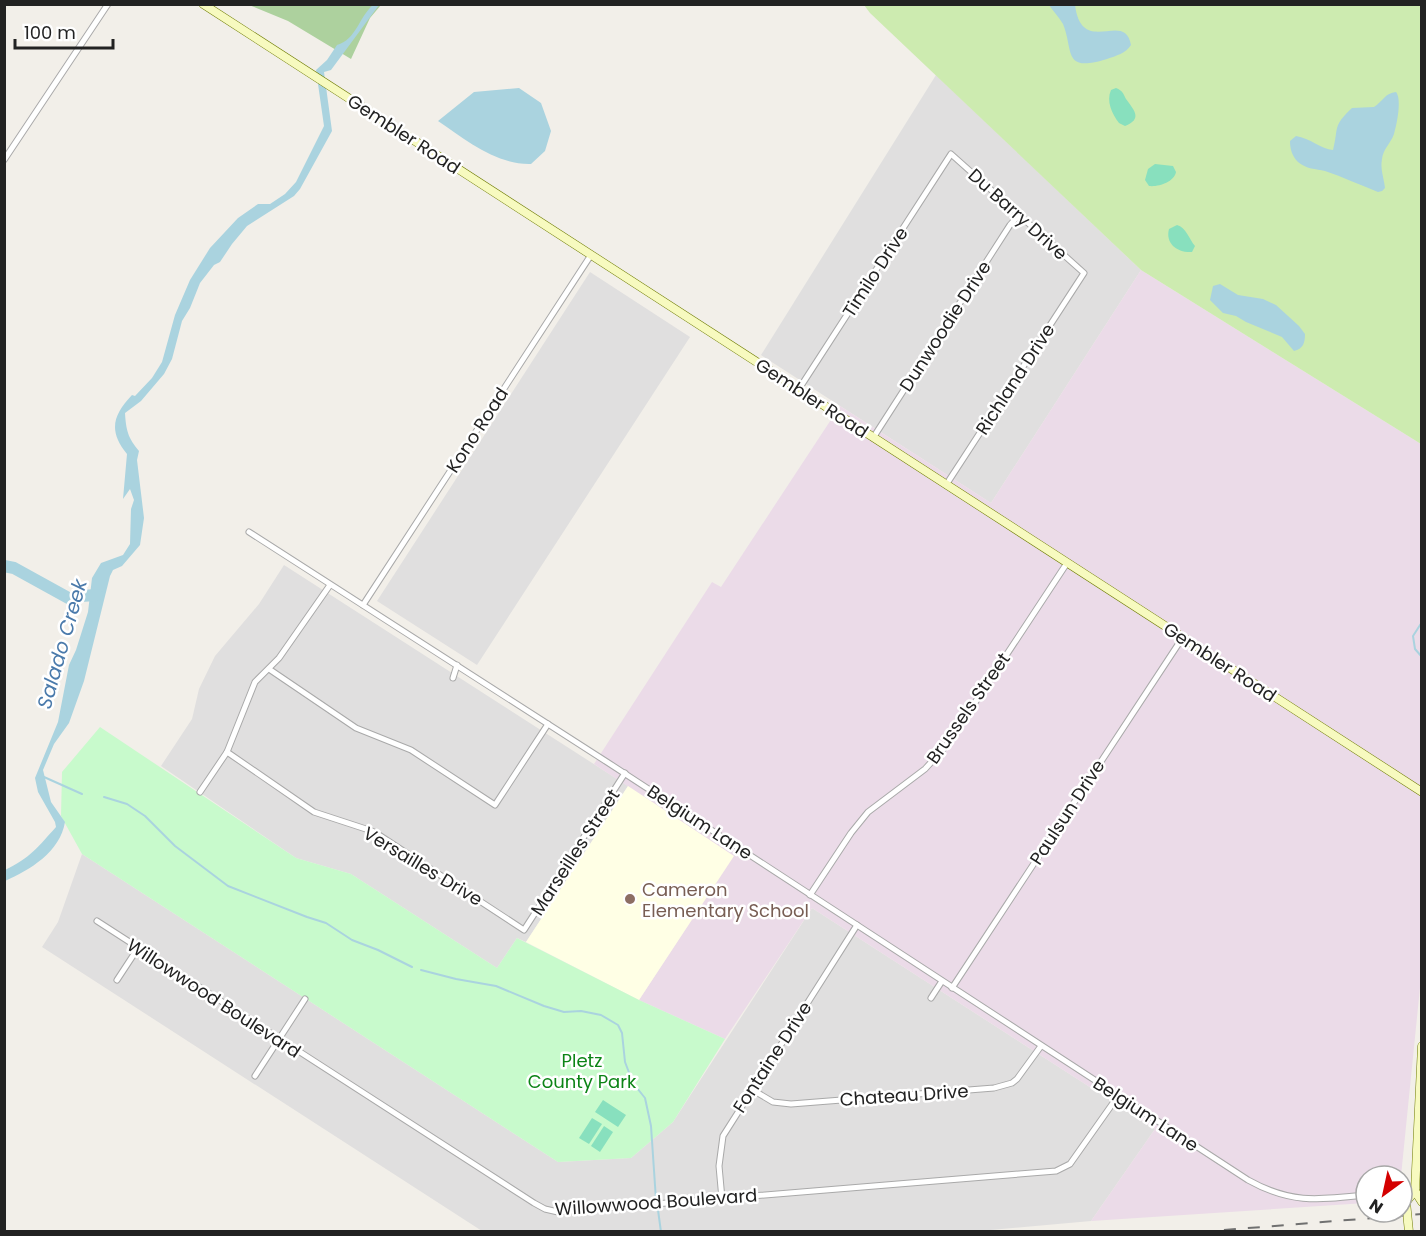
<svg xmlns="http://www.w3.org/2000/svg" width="1426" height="1236" viewBox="0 0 1426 1236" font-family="Poppins,sans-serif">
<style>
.residential{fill:#e0dfdf}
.industrial{fill:#ebdbe8}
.education{fill:#ffffe5}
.grass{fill:#cdebb0}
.forest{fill:#add19e}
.park{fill:#c8facc}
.pitch{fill:#88e0be}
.water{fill:#aad3df}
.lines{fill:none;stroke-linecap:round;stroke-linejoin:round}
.stream{stroke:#aad3df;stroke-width:2}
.river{stroke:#aad3df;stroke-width:12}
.street-casing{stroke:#a9a9a9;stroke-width:7}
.secondary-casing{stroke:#707d05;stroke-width:9}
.street{stroke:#fff;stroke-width:5}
.secondary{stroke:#f7fabf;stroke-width:8}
.rail{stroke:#707070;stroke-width:2;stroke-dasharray:12 12;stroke-linecap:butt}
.education-dot{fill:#8d6e63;stroke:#fff;stroke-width:2}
.labels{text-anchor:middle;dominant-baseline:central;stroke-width:5;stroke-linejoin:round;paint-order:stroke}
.street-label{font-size:18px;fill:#222;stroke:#fff}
.education-label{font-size:18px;fill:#785e54;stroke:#fff;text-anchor:start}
.park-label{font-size:18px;fill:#0c8416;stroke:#fff}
.water-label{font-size:20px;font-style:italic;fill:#4a7aab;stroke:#fff}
</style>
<rect width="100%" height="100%" fill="#f2efe9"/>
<g class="residential">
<path d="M936,75l205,195 -150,233 -230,-148z"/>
<path d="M590,272l100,65 -213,328 -100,-64z"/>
<path d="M284,565l344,221 -102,156 -9,-4 -20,30 -146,-94 -55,-16 -135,-92 31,-47 7,-30 16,-33 44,-52z"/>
<path d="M82,854l476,308 73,-4 42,-36 139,-214 343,221 -64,92 -122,11 -487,-1 -440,-284 16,-25z"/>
</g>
<path class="industrial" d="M1141,270l280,174 1,524 -21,208h-35v27l-275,18 64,-92 -343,-221 -87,131 -86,-39 94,-144 -139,-92 118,-182 9,5 119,-181 151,97z"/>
<path class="education" d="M628,786l106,70 -95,144 -113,-58z"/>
<path class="grass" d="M864,5h557v439l-280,-174 -271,-257z"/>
<path class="forest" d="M249,5h132l-11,13 -19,41 -63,-38z"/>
<path class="park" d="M100,727l196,131 55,16 146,94 20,-30 122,62 86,39 -52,83 -42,36 -73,4 -476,-308 -21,-38 1,-44z"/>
<g class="pitch">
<path d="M1116,88c7,3 7,5 10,11 8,11 17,20 -1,27l-6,-3c-7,-9 -13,-22 -8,-33z"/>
<path d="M1155,164l18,2 3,6c-2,10 -17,15 -27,14l-4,-6 3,-11z"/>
<path d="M1177,225c9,2 12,14 18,21l-3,6c-14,1 -27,-8 -23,-23z"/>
<path d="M603,1100l23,15 -8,12 -23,-15z"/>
<path d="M592,1118l10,6 -13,20 -10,-6z"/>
<path d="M604,1126l9,6 -13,20 -9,-6z"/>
</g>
<g class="water">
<path d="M373,5h6l-48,65 -7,2 8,59 -32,58 -6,7 -47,30 -15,18 -12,18 -6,3 -14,18 -10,25 -8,13 -10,38 -8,15 -23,27 -16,12c1,17 3,25 14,38l-2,9 7,58 -4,27 -18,21 -9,4 -3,6 -26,105 -15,42 -15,21 -11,26 8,32 14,20c-5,30 -35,48 -60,59v-11c25,-12 33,-23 51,-43l-1,-5 -17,-30 -3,-14 23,-56 11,-57 7,-15 12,-38 4,-34 9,-15 22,-8 7,-11 1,-35 3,-9 -4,-11 -7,10 4,-45c-19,-23 -14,-39 5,-59l3,1 17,-18 10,-16 13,-47 15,-35 20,-32 28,-30 20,-14h12l15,-10 11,-12 28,-56 -8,-56 11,-10 10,-15c19,-5 22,-28 36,-40z"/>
<path d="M1049,5h26c7,53 50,4 56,40 -5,8 -15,11 -24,14 -45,14 -33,-8 -44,-35 -4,-7 -10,-13 -14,-19z"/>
<path d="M519,88l22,15 10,28 -6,20 -14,13c-35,1 -65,-24 -93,-43l36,-29z"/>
<path d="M1396,92c6,7 1,32 -2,42 -3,9 -11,15 -12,25 -2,10 2,19 3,29l-3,3 -4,1c-18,-7 -35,-15 -53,-21 -9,-2 -19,-2 -27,-9 -6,-6 -8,-13 -8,-21l6,-5c14,2 25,13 37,14 6,-23 -1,-23 19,-42l22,-1c9,-6 11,-14 22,-15z"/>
<path d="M1220,284l18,11 25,4 13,6 23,21 6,8c0,9 -2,15 -11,17l-12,-14 -36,-15 -10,-6 -13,-3 -13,-13 3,-14z"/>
</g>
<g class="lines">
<g class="stream">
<path d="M1422,622l-9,14 2,13 7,8"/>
<path d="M44,777l38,17"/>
<path d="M104,797l23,7 18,12 30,30 53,40 79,31 19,6 26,17 26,10 34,17"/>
<path d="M421,970l35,9 40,7 48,20 20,6 17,-1 20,4 17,10 4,8 3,29 8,21 12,15 6,28 5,74"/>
<path d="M658,1210l3,22"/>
</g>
<path class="river" d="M4,566l10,2 58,32 8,-4 17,-1"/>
<g class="street-casing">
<g id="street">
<path d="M4,160l104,-156"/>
<path d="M799,389l152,-235 133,119 -138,212"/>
<path d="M873,438l137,-213 9,-10"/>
<path d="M249,532l358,230 641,418c43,24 70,20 118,15"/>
<path d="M363,605l228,-350"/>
<path d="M269,669l87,59 55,22 84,55 53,-81"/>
<path d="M453,678l4,-13"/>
<path d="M227,752l87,60 58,19 7,4 145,95 101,-157"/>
<path d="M200,792l27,-40 28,-70 24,-24 51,-73"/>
<path d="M810,895l41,-62 17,-21 57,-43 22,-24 120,-182"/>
<path d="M97,921l437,282 11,6 13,3 498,-41 14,-7 48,-68"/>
<path d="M117,980l21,-32"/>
<path d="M952,988l231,-351"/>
<path d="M931,998l11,-17"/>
<path d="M255,1076l50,-77"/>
<path d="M751,1089l22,13 18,2 203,-16 18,-5 5,-4 24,-33"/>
<path d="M1402,1192l13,-1"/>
<path d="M722,1199l-3,-33 4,-30 134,-211"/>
</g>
</g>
<g class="secondary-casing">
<g id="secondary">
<path d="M203,4l1219,788"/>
<path d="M1415,1191l7,11"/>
<path d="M1409,1232l-3,-30 9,-11 7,-145"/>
</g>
</g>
<use href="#street" class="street"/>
<use href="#secondary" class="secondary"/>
<path class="rail" d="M1200,1232l222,-18"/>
</g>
<circle class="education-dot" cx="630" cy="899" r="6"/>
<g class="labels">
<g class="street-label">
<text transform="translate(404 134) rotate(33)">Gembler Road</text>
<text transform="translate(1018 214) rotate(42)">Du Barry Drive</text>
<text transform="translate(875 272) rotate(-57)">Timilo Drive</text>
<text transform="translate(945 326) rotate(-57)">Dunwoodie Drive</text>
<text transform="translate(1015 379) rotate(-57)">Richland Drive</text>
<text transform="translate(812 398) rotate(33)">Gembler Road</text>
<text transform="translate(477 430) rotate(-57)">Kono Road</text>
<text transform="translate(1220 662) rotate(33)">Gembler Road</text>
<text transform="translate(968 708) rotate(-55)">Brussels Street</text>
<text transform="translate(1067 812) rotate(-57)">Paulsun Drive</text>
<text transform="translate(700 822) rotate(33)">Belgium Lane</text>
<text transform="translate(575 852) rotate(-57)">Marseilles Street</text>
<text transform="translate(423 866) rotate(31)">Versailles Drive</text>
<text transform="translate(214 998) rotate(33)">Willowwood Boulevard</text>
<text transform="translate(772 1057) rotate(-57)">Fontaine Drive</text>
<text transform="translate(904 1095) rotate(-4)">Chateau Drive</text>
<text transform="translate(1146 1114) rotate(33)">Belgium Lane</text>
<text transform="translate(656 1202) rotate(-4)">Willowwood Boulevard</text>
</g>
<g class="education-label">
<text x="642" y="889">Cameron<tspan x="642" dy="21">Elementary School</tspan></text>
</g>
<g class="park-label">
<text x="582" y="1060">Pletz<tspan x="582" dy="21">County Park</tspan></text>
</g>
<g class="water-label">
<text transform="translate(62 644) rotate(-74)">Salado Creek</text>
</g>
</g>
<rect width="1426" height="1236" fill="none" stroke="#222222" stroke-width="12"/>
<g transform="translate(1384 1194) rotate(213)"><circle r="28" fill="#ffffff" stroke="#a7a7a7" stroke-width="1.5"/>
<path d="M0-4.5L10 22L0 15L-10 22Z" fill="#d40000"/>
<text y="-9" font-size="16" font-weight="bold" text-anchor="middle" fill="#222222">N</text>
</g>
<path d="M15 39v9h98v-9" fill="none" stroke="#222222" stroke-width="3"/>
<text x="24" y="39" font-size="18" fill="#222222" stroke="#ffffff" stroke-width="4.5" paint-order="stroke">100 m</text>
</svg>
